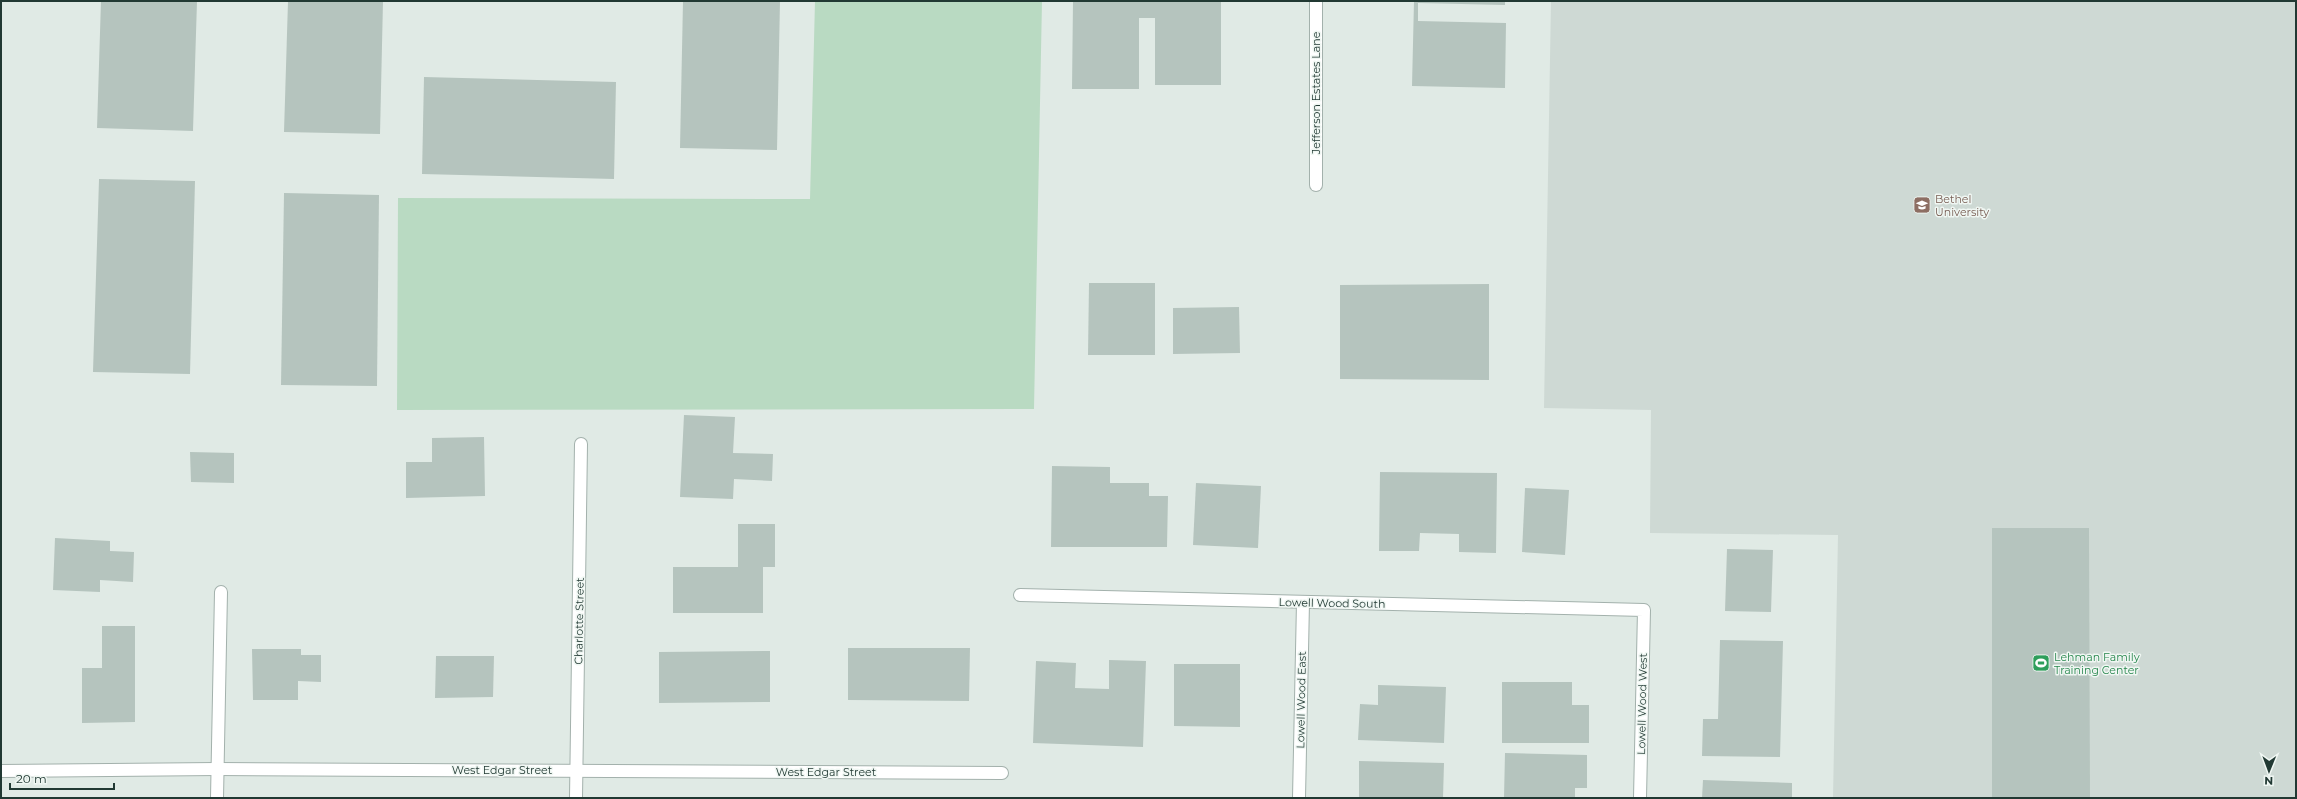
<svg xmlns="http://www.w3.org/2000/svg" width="2297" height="799" viewBox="0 0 2297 799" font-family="Montserrat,sans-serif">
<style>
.built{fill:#ced9d4}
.green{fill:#b9dac2}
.building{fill:#b5c4be}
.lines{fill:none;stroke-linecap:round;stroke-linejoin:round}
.lane-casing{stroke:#a3b1ac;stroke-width:14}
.street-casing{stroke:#a3b1ac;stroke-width:14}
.lane{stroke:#fff;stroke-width:12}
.street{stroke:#fff;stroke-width:12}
.labels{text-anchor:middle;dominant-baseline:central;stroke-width:3;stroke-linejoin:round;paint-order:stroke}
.street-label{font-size:11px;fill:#213933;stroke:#f0f7f3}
.education-label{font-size:11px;fill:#785e54;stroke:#f0f7f3;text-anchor:start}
.leisure-label{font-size:11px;fill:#27864d;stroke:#f0f7f3;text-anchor:start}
</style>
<rect width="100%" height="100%" fill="#e0eae5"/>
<path class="built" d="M1551,1h745v797h-463l5,-263 -188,-2 1,-123 -107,-2z"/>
<path class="green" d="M815,1h227l-8,408 -637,1 1,-212 412,1z"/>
<g class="building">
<path d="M101,1h96l-4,130 -96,-3z"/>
<path d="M288,1h95l-3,133 -96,-2z"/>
<path d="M683,1h97l-3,149 -97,-2z"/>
<path d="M1073,1h148v84h-66v-67h-16v71h-67z"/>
<path d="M1414,1h91v4l-87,-2v18l88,2 -1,65 -93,-2z"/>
<path d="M424,77l192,5 -2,97 -192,-5z"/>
<path d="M99,179l96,2 -5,193 -97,-2z"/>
<path d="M284,193l95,2 -2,191 -96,-1z"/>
<path d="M1089,283h66v72h-67z"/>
<path d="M1489,284v96l-149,-1v-94z"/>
<path d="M1239,307l1,46 -67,1v-46z"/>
<path d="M684,415l51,2 -2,36 40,1 -1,27 -38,-2 -1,20 -53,-2z"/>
<path d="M484,437l1,59 -79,2v-36h26v-24z"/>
<path d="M190,452l44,1v30l-43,-1z"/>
<path d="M1052,466l58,1v16h39v13h19l-1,51h-116z"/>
<path d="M1380,472l117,1 -1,80 -37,-1v-18l-39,-1 -1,18h-40z"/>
<path d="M1196,483l65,3 -3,62 -65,-3z"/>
<path d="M1525,488l44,2 -4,65 -43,-3z"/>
<path d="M738,524h37v43h-12v46h-90v-46h65z"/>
<path d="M1992,528h97l1,270h-98z"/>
<path d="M55,538l55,3v10l24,1 -1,30 -33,-2v12l-47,-2z"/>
<path d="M1727,549l46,1 -2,62 -46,-1z"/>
<path d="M102,626h33v96l-53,1v-55h20z"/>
<path d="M1720,640l63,1 -3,116 -78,-1 1,-37h15z"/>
<path d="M848,648h122l-1,53 -121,-1z"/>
<path d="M252,649h49v6h20v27l-23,-1v19h-45z"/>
<path d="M770,651v51l-111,1v-51z"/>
<path d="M436,656h58l-1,41 -58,1z"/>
<path d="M1109,660l37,1 -3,86 -110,-4 3,-82 40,2 -1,25 34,1z"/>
<path d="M1174,664h66v63l-66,-1z"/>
<path d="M1502,682h70v23h17v38h-87z"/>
<path d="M1378,685l68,2 -2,56 -86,-3 2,-36 18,1z"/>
<path d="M1505,753l82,2v33h-12v10h-71z"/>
<path d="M1359,761l85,2 -1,35h-84z"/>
<path d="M1703,780l89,3v15h-90z"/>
</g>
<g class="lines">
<g class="lane-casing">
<g id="lane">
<path d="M1316,185v-184"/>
<path d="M217,798l4,-206"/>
</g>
</g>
<g class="street-casing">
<g id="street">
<path d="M1020,595l624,15 -4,188"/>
<path d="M1,771l216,-2 785,4"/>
<path d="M576,798l5,-354"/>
<path d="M1299,798l4,-196"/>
</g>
</g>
<use href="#lane" class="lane"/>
<use href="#street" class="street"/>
</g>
<defs>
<g id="university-square" transform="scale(0.9)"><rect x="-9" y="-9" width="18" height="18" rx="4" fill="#8d6e63" stroke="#f0f7f3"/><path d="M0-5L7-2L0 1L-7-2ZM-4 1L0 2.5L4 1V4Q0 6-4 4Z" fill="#fff"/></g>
<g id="stadium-square" transform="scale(0.9)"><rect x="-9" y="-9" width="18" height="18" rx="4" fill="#2e9e5b" stroke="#f0f7f3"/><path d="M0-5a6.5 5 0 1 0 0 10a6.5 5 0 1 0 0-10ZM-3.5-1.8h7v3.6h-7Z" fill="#fff"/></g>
</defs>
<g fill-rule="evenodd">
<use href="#university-square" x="1922" y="205"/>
<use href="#stadium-square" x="2041" y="663"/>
</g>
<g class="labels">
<g class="street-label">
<text transform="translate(1316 93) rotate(-90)">Jefferson Estates Lane</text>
<text transform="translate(1332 603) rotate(1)">Lowell Wood South</text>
<text transform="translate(579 621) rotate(-89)">Charlotte Street</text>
<text transform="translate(1301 700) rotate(-89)">Lowell Wood East</text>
<text transform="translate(1642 704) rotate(-89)">Lowell Wood West</text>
<text x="502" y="770">West Edgar Street</text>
<text x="826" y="772">West Edgar Street</text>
</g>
<g class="education-label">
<text x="1935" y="199">Bethel<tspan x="1935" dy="13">University</tspan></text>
</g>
<g class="leisure-label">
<text x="2054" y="657">Lehman Family<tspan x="2054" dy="13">Training Center</tspan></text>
</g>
</g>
<rect width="2297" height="799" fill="none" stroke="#213933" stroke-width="4"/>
<g transform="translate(2269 771) rotate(181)" stroke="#f0f7f3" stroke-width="3" paint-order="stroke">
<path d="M0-3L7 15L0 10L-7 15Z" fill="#213933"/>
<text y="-6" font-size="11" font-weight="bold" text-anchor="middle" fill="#213933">N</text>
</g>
<path d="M10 783v6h104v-6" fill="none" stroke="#213933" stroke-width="2"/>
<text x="16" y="783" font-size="12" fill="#213933" stroke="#f0f7f3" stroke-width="3" paint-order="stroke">20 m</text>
</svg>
